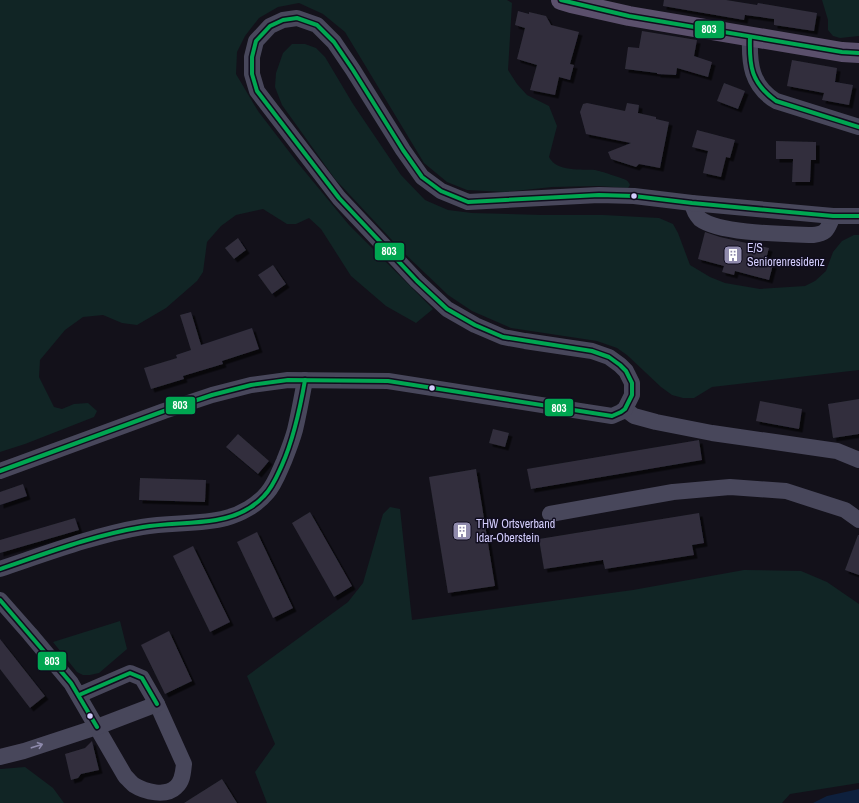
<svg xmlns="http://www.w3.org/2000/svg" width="859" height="803" viewBox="0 0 859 803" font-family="'Archivo Narrow',sans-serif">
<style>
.green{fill:#112525}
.water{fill:#0e203d}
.building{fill:#312f3c;filter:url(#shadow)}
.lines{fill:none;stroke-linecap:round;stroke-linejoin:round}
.minor{stroke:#48475b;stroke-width:16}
.major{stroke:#5b506c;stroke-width:20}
.bus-1-casing{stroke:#100d1e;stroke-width:7}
.bus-1{stroke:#00a651;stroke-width:4}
.oneway{stroke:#8e8aac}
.bus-dot{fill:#d3cdfc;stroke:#100d1e;stroke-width:1.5}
.labels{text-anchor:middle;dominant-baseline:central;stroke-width:3;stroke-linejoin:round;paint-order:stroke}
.poi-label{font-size:12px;fill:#d3cdfc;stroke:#100d1e;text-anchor:start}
.line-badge{stroke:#100d1e;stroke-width:1.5}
.badge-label{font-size:11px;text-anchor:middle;font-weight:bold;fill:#fff}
</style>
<defs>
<filter id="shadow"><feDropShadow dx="3.5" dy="3.5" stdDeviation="0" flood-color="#0009"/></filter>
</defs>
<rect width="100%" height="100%" fill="#13111a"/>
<g class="green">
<path d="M0,0h507l5,3 -4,67 9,14 10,11 22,11 8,20 -8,31c7,15 33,12 46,13 5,1 27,8 31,10 1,0 4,4 4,5l-2,3 -30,-2 -46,1 -47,5 -38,-2 -20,-8 -23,-19 -79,-131 -22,-18 -24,-11 -21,4 -19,11 -14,18 -8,16 -1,22 22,37 39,51 52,63 84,84 -17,14 -30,-17 -35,-30 -30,-47 -12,-11 -13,6h-9l-24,-15 -27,6 -15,11 -14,16 -4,30 -6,9 -31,27 -29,17 -15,-2 -19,-8 -20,2 -18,13 -25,30 -1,17 15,30 8,2 12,-5 14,-1 9,8 -3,6 -69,27 -25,8z"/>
<path d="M822,0h37v36l-19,2 -7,-2 -5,-6v-10z"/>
<path d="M292,44h13l11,4 9,9 28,47 48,71 24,25 23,10 24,3 70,2h61l56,3 14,6 5,9 12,32 20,12 15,6 35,6 45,-3 10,-5 11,-10 7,-19 9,-11 12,-6h5v135l-147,17 -18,11h-11l-11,-3 -11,-8 -34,-32 -10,-7 -20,-7 -86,-13 -39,-17 -24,-16 -44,-42 -69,-74 -53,-74 -7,-18 1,-14 7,-20z"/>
<path d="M390,507l10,2 12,111 221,-30 111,-20 57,1 26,11 32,22v179l-69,11 -8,9h-515l-12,-31 20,-28 -28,-68 101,-74 15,-19 20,-69z"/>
<path d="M120,621l7,28 -28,24 -9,2h-7l-6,-3 -24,-30z"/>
<path d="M25,767l28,21 11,15h-64v-34h1z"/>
</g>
<path class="water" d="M859,789v14h-46l14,-7z"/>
<g class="building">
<path d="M664,0h62l31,5 1,-2 59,10 -3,18 -40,-6v-6l-29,-4 -1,5 -81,-14z"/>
<path d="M518,11l11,3v-2l17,4 5,9 28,7 -9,32 4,1 -4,15 -11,-3 -4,18 -25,-5 7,-25 -20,-6 8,-31 -10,-3z"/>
<path d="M642,31l55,9 -3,16 18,6 -4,15 -31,-9 -1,7 -19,-1v-1l-32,-4 3,-22 11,1z"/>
<path d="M792,60l45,8 -2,14 18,3 -4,20 -27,-5 2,-7 -37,-7z"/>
<path d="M724,83l21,8 -7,18 -21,-8z"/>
<path d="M587,103l38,8 2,-8 12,2 -1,8 18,4v2l13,3 -9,46 -21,-4 -3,3 -25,-8 -3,-7 23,-9 -45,-9 -6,-22 3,-8z"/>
<path d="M697,130l38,10 -5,18 -4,-1 -5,20 -18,-4 5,-22 -16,-4z"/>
<path d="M776,141l40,1v18h-5l-1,22h-18l1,-23h-17z"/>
<path d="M705,232l15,5 49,11 -4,15 8,2 -4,15 -34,-9 -1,4 -12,-3 2,-6 -26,-7z"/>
<path d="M238,238l8,12 -12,9 -9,-11z"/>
<path d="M273,265l13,19 -14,10 -14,-19z"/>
<path d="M191,312l10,33 51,-17 7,21 -37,12 1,3 -40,12 1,3 -33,10 -7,-21 33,-10 -1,-3 15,-5 -11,-35z"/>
<path d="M859,399v35l-26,4 -5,-34z"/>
<path d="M760,401l42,8 -3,20 -43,-8z"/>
<path d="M493,429l16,4 -4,14 -16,-4z"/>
<path d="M238,434l31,27 -11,13 -32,-27z"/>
<path d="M699,440l3,20 -171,29 -4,-20z"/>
<path d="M476,469l19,117 -47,7 -19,-116z"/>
<path d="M140,478l66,2 -1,22 -66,-2z"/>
<path d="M23,484l4,12 -27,9v-13z"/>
<path d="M310,512l42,74 -18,11 -42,-74z"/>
<path d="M699,513l5,30 -12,2 2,10 -89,14 -2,-9 -59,9 -5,-30z"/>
<path d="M75,518l4,12 -79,23v-13z"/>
<path d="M257,532l36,76 -20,10 -36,-76z"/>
<path d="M858,535h1v40l-14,-5z"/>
<path d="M193,546l37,76 -20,10 -37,-76z"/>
<path d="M169,631l23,50 -27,13 -24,-49z"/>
<path d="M0,639l45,57 -15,12 -30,-39z"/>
<path d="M92,741l7,29 -18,4 -3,4 -7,2 -6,-26 20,-6z"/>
<path d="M222,779l15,24h-53z"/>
</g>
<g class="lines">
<g class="minor">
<path d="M750,37c-1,26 1,49 26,64l83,26"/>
<path d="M692,203c1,5 4,12 8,16 20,15 87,15 113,16 15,-2 14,-6 20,-19"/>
<path d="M625,409l9,7 22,6 56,11 125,18 22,9"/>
<path d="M0,471l164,-60 48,-16 39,-10 37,-5 100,1 224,35 9,-4 4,-3 7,-14v-12l-6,-12 -6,-6 -11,-8 -17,-6 -67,-10 -22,-4 -28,-12 -28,-16 -30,-28 -78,-83 -82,-107 -5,-17v-17l4,-16 14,-15 13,-6 14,-2 20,7 17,17 19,28 50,80 19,27 19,14 27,11 131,-7 35,1 58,7 141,13h26"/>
<path d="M550,514l123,-22 57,-5 56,4 59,19 14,10"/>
<path d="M0,569c45,-15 95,-34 142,-42 28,-5 57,-2 84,-9 15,-4 31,-13 41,-25 8,-9 12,-21 17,-32 4,-10 8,-20 11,-31 4,-17 7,-34 10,-50"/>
<path d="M0,600l30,34 41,49 54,93c3,3 6,7 9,9 11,7 32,12 42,2 7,-6 7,-15 8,-23l-27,-60 -15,-26 -12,-5 -51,22"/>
<path d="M0,757l24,-6 73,-24 60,-23"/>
</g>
<path class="major" d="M561,0l10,3 58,13 213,36 17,1"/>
<g class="bus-1-casing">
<g id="bus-1">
<path d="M561,0l68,16 213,36 17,1"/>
<path d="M750,37c-1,29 1,46 26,64l83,26"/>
<path d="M0,471l164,-60 48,-16 39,-10 37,-5 100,1 224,35 9,-4 4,-3 7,-14v-12l-6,-12 -6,-6 -11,-8 -17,-6 -89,-14 -28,-12 -28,-16 -30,-28 -78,-83 -82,-107 -5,-17v-17l4,-16 14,-15 13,-6 14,-2 20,7 17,17 19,28 50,80 19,27 19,14 27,11 131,-7 35,1 58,7 141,13h26"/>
<path d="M0,569c47,-16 94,-34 143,-42 24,-4 49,-3 73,-7 18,-3 35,-10 48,-24 9,-9 13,-20 18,-31 12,-27 18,-56 23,-85"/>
<path d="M0,600l71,83 26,44"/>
<path d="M79,695l51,-22 12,5 15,26"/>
</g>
</g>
<use href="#bus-1" class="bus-1"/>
</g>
<defs><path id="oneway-shaft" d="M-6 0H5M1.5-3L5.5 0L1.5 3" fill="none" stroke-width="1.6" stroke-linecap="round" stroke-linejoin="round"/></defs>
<use class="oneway" href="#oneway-shaft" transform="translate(37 746) rotate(-18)"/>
<defs>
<g id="building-square" transform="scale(1)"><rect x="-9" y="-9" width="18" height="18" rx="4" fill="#908bad" stroke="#100d1e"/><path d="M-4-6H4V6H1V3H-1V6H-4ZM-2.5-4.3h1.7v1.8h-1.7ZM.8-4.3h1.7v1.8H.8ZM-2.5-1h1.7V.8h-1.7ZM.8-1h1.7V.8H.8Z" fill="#fff"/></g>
</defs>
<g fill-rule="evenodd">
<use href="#building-square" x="733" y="255"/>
<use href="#building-square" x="462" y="531"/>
</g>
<g class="bus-dot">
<circle cx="634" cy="196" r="3.5"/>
<circle cx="432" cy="388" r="3.5"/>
<circle cx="90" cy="716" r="3.5"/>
</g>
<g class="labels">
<g class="poi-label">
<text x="747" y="248">E/S<tspan x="747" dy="14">Seniorenresidenz</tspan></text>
<text x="476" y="524">THW Ortsverband<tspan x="476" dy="14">Idar-Oberstein</tspan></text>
</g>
</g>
<g class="line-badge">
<rect x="694" y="20" width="31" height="19" rx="4" fill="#00a651"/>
<rect x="374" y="242" width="31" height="19" rx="4" fill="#00a651"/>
<rect x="165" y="396" width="31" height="19" rx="4" fill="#00a651"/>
<rect x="544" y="398" width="30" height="19" rx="4" fill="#00a651"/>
<rect x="37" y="651" width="30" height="20" rx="4" fill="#00a651"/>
</g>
<g class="badge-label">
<text x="709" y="33">803</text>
<text x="389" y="255">803</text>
<text x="180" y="409">803</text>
<text x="559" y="412">803</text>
<text x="52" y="665">803</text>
</g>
</svg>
